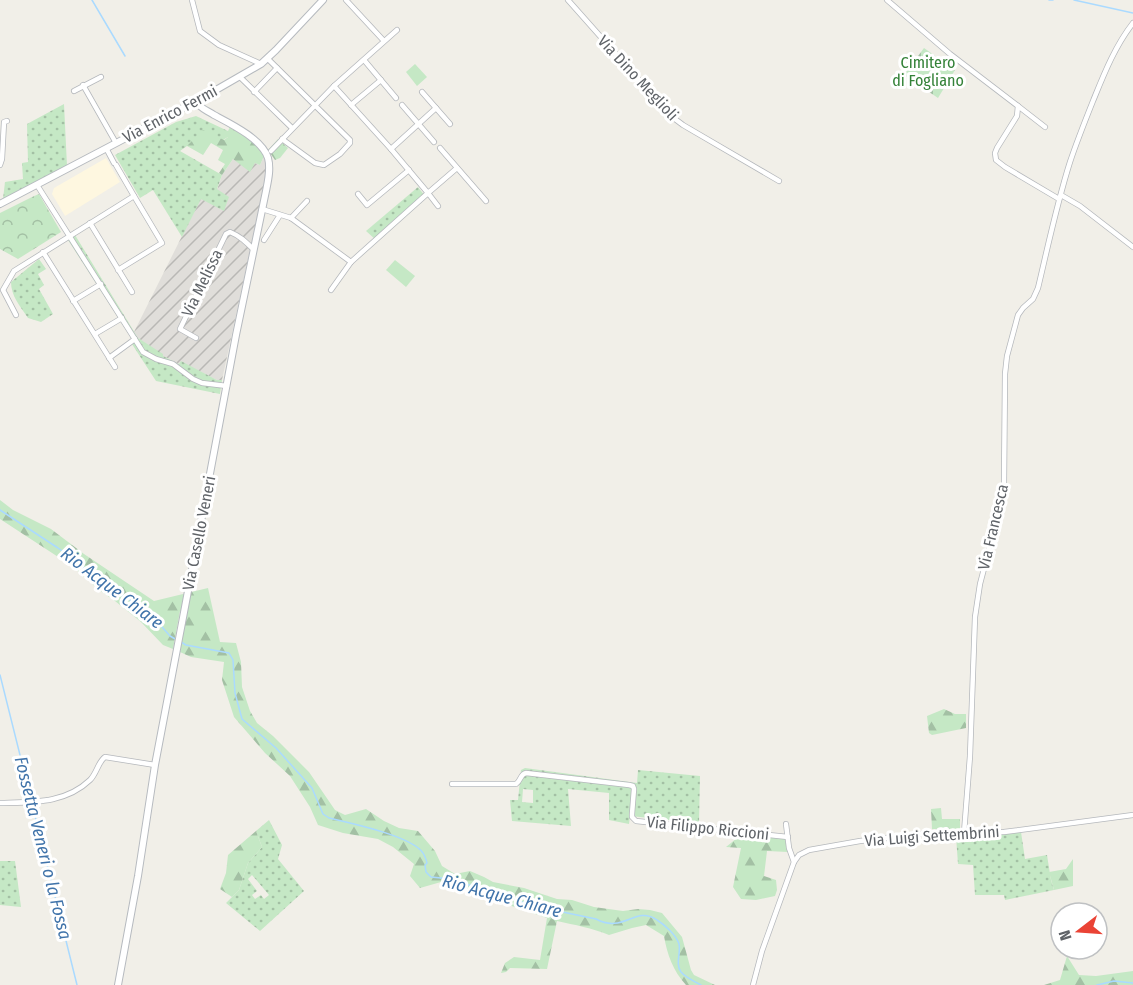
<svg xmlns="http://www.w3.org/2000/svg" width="1133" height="985" viewBox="0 0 1133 985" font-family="'Fira Sans Condensed',sans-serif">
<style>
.commercial{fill:#fef7e0}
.industrial{fill:url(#industrial-furrows)}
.grass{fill:url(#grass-dots);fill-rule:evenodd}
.forest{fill:url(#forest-firs)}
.cemetery{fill:url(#cemetery-stones)}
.park{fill:url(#park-crowns)}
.pitch{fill:#c5e8c5}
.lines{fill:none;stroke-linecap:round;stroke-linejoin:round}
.stream{stroke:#aadaff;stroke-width:1.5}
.street-casing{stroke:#b5b8bc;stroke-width:6}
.secondary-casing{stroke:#b6babf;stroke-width:8}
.street{stroke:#fff;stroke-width:4.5}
.secondary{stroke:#fff;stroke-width:6}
.labels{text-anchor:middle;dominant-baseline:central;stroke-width:6;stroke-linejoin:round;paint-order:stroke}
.park-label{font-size:16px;fill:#348238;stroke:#fff}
.street-label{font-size:16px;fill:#5f6368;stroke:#fff}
.water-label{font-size:18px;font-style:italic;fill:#4174aa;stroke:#fff}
</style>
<defs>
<pattern id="industrial-furrows" width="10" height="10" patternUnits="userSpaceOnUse" patternTransform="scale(1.5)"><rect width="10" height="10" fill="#e0deda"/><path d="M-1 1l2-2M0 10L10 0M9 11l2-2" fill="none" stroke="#b9b8b5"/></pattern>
<pattern id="grass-dots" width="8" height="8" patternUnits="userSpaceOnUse" patternTransform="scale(1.5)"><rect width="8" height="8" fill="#c5e8c5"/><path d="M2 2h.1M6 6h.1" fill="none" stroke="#a3c0a4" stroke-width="1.8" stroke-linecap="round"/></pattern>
<pattern id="forest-firs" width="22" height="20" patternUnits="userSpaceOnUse" patternTransform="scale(1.5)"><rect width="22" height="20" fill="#c5e8c5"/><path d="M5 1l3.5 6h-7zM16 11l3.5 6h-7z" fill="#a3c0a4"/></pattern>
<pattern id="cemetery-stones" width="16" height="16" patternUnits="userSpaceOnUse" patternTransform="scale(1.5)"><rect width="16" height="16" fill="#c5e8c5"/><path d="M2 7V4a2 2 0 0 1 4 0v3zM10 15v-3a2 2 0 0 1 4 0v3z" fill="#a3c0a4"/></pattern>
<pattern id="park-crowns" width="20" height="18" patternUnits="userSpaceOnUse" patternTransform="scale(1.5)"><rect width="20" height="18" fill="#c5e8c5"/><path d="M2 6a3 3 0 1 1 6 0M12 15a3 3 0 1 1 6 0" fill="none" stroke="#a3c0a4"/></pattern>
</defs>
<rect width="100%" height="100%" fill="#f1efe8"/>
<path class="commercial" d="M106,158l14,24 -55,34 -13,-22 2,-6z"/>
<path class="industrial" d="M264,156l3,15 -45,209h-5l-36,-18 -2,2 -16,-8 -25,-18 -4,-6 67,-134 16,-8 5,-15 11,-16 22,4 5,2z"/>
<g class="grass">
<path d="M64,104l3,62 -64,33 2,-17 18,-3 -1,-16 6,-1 -1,-38z"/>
<path d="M196,116l32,15v6l-5,3 -36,6 -7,5 42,24 -5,14 12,8 -5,14 -23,-12 -19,38 -29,-47 -13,8 -25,-43 61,-33z"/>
<path d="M418,187l7,9 -49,44 -10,-9z"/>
<path d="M75,235l63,103 25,16v2l16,8 2,-3 36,19h5l-2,14 -64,-13 -26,-40 2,-2 -64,-99z"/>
<path d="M39,259l7,10 -8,5 6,11 -5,4 14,25 -12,8 -13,-4c-8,-12 -17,-22 -17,-36z"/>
<path d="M525,768l112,15 1,-13 62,6 -1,47 -69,-7 -1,8 -20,-4v-27l-41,-4 3,37 -59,-5 -2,-21h8l3,-30zM523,789l10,1v13l-11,-1z"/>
<path d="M269,820l13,25 -4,14 26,32 -44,40 -34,-28 13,-13 9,-27 14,-16 -6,-16zM252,875l17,20 -5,4 -3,-4 -6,4 -3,-4 5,-4 -9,-12z"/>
<path d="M1021,832l4,27 22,-4 4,25 3,10 -49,10 -1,-5h-29l-2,-30 -15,-1 -2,-28h36z"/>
<path d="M0,861h15l6,46 -21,-2z"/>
</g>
<g class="forest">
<path d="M230,127l27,17 7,12 -4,9 -5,-2 -5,9 -17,-13 -11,16 -3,-2 6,-9 -7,-4 5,-10 -12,-7 -8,12 -16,-9 16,-16 21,10 4,-3v-6z"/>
<path d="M278,139l10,9 -8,10 -5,2 -7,-10z"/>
<path d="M0,500l13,10 38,19 33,25 70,47 54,-13 12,54 16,1 5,19 1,25 8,24 7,12 16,13 36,36 26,38 10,5 21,-6 18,12 15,7 19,3 17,20 7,15 13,8 15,-3 14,6 9,5 31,6 33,11 15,1 22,7 29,4 15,-2 12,1 12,3 20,24 9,33 3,5 21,10h-29c-13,-14 -19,-31 -22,-49l-18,-11 -14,3 -23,7c-17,-7 -34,-10 -52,-14l-10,48 -37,-1 -4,4 -5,1 4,-10 9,-6 26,3 7,-42 -106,-36 -21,6 -10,-12 4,-12 -21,-17 -15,-8 -35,-6 -25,-8 -8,-18 -20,-31 -25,-23 -31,-36 -12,-37 2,-18 -33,-5 -11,-5 6,-41h-6l-7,38 -10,-4 -22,-23 -26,-21 -16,-11 -27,-24 -72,-47z"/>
<path d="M944,709l11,5h11v14l-34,7 -3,-2 -2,-17z"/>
<path d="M941,808l1,11h18v10h-28l-1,-20z"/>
<path d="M256,831l6,16 -14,16 -9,27 -7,7 -12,-8 6,-16 2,-18z"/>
<path d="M742,834l44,4 2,14 -21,-1 -3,25 12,4 1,10 -2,6 -19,4 -15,-1 -8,-12 8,-39 -15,-1z"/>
<path d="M1073,859v27l-19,4 -5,-18 17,-3z"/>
<path d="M1067,956l12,19 17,1 37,-5v14h-89l16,-5z"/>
</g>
<path class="cemetery" d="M924,48l31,22 -17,28 -34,-23z"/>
<path class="park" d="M39,194l22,38 -43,27 -18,-10v-36l32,-16z"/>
<g class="pitch">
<path d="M415,64l12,13 -10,9 -11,-14z"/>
<path d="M395,260l20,16 -9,11 -20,-17z"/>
</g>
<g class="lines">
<g class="stream">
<path d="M92,0l33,56"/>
<path d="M1049,0h4"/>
<path d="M1074,0l59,13"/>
<path d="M0,510l58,38 22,16 29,25 29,15 18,16 14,16 7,4"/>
<path d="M181,642l5,3 43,8 4,7 2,33 7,26 34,29 36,40 11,26 6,4c21,5 83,18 94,35 1,1 4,9 4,10l-2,2 1,7 5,5 20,2 83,27 62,13c28,15 39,-14 61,1 8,5 19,15 22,24 2,9 -4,20 2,28 4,5 14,10 20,13"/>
<path d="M0,675l31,124"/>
<path d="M32,804l45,181"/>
<path d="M1097,985l17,-4 19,2"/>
</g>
<g class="street-casing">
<g id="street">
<path d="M192,0l8,31 19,14 42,19"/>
<path d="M346,0l38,41"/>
<path d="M568,0l103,116 12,9 96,56"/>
<path d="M887,0l63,54 68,52 -1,10 -20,32 -2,5 1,7 9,7 54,32"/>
<path d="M268,59l82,81v3l-10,11 -16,11 -9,-2 -33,-24"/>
<path d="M364,60l32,38"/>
<path d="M240,77l52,51"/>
<path d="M83,85l33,58"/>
<path d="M334,86l57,63 37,44 29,-25"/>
<path d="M74,91l27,-14"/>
<path d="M254,92l23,-24"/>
<path d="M422,92l28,32"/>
<path d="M351,105l30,-25"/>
<path d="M402,105l32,37"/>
<path d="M1018,106l27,21"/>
<path d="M106,148l8,15"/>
<path d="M440,148l46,53"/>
<path d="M391,149l45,-41"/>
<path d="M271,151l63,-65 63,-56"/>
<path d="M0,165l2,-6 2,-37 3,-1"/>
<path d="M116,165l18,31"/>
<path d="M37,185l106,167 13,7 17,5 20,15 9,4 25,3"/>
<path d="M358,194l9,11 42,-35"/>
<path d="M1061,195l19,11 53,41"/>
<path d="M262,209l29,9 60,44 77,-69 10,13"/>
<path d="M291,218l16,-17"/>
<path d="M90,223l42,69"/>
<path d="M264,240l16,-25"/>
<path d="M43,252l72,115"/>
<path d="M331,290l20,-28"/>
<path d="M73,301l28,-17"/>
<path d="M16,315l-13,-25 11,-19 120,-75 28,47 -44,27"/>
<path d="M95,334l27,-16"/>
<path d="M196,338l-16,-9 46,-95 4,-2c10,4 16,10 23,17"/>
<path d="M109,358l26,-19"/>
<path d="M452,784h64c5,-3 4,-10 10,-11l103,12 4,1 1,3 -2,25v3l4,4 152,16"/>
<path d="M0,803c32,-1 65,1 90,-23 7,-7 8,-18 15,-23l50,8"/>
<path d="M786,824l3,24 5,14"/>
<path d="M964,833l6,-77 5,-139 5,-33 21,-80 3,-20 1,-110 2,-18 11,-41 5,-7 10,-9 5,-11c10,-42 19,-85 32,-126 7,-21 15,-41 23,-61 11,-27 22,-55 40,-78"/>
<path d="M753,985l9,-34 32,-89 5,-7 10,-5 51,-9 68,-8 76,-1 129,-17"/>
</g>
</g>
<g class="secondary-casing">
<g id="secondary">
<path d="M0,204l202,-106 59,-34 15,-14 47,-50"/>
<path d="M118,985l20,-109 17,-111 30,-158 51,-272 30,-144c2,-10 5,-22 2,-33 -6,-19 -37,-34 -54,-43 -7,-5 -14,-6 -18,-14"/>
</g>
</g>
<use href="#street" class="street"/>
<use href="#secondary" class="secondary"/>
</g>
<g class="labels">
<g class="park-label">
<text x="928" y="62">Cimitero<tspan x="928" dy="18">di Fogliano</tspan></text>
</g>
<g class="street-label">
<text transform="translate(638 78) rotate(47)">Via Dino Meglioli</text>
<text transform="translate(170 114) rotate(-28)">Via Enrico Fermi</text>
<text transform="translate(202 283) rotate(-64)">Via Melissa</text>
<text transform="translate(993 527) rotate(-77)">Via Francesca</text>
<text transform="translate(199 533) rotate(-79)">Via Casello Veneri</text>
<text transform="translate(708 828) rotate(6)">Via Filippo Riccioni</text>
<text transform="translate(932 836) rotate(-4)">Via Luigi Settembrini</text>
</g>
<g class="water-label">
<text transform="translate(112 588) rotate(37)">Rio Acque Chiare</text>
<text transform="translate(43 848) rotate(76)">Fossetta Veneri o la Fossa</text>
<text transform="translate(502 896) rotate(15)">Rio Acque Chiare</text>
</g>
</g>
<g transform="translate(1079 931) rotate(253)"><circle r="28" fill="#ffffff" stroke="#bfc1c3" stroke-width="1.5"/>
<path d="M0-4.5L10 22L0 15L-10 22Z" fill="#ea4335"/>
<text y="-9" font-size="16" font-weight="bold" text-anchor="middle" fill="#5f6368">N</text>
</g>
</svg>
